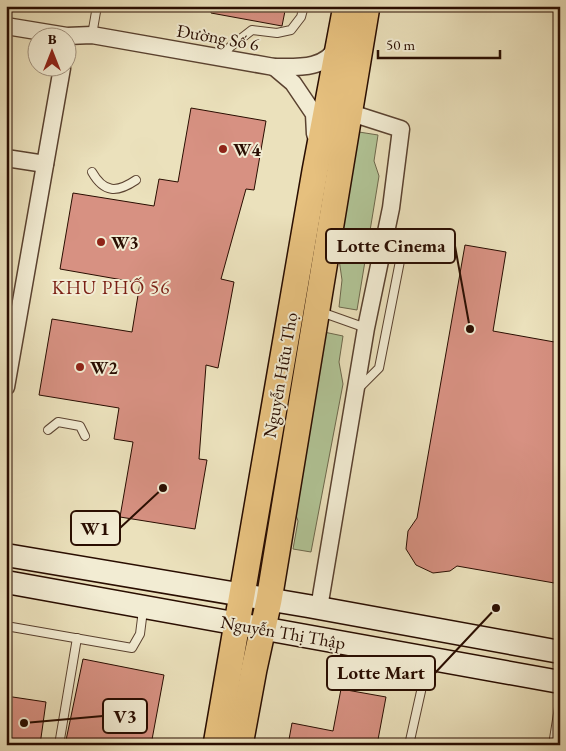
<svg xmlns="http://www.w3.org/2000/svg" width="566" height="751" viewBox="0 0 566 751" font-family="'EB Garamond',serif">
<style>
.green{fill:#b1c496;stroke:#6d684c}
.building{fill:#d79182;stroke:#290d01}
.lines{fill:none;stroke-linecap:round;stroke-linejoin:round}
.service-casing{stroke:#5a4230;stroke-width:10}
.minor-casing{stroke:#5a4230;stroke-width:19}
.secondary-casing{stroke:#290d01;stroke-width:25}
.primary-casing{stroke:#290d01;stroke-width:28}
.service{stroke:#f2ecd3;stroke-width:8}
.minor{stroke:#f2ecd3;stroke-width:16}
.secondary{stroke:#f2ecd3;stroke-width:22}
.primary{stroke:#e6c07e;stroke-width:25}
.poi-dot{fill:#8f2418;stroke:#f2ecd3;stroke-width:2}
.labels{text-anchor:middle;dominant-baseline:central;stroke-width:4;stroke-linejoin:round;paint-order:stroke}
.street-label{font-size:18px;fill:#290d01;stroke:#f2ecd3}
.poi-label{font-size:18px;font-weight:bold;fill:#290d01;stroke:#f2ecd3;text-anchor:start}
.neighbourhood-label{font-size:19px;letter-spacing:1px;fill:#7a1f14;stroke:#f2ecd3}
.leader{fill:none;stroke:#290d01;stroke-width:2}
.callout-dot{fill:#290d01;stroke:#f2ecd3;stroke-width:2}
.callout{fill:#f2ecd3;stroke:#290d01;stroke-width:2}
.callout-label{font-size:19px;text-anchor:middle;font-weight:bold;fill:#290d01}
</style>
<rect width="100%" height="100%" fill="#ebe1bc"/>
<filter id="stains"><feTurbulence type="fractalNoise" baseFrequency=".004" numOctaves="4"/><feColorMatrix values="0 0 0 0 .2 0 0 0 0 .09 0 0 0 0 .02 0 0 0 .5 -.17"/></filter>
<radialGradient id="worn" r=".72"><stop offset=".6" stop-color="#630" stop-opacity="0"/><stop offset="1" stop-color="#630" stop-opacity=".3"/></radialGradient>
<g class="green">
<path d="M359,132l19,3 -4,26 5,15 -22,134 -18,-3 3,-27 -4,-28z"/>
<path d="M324,332l19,4 -4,26 4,22 -32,168 -18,-3 5,-28 -7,-19z"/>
</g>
<g class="building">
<path d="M211,6h75l-4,20 -71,-13z"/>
<path d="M191,108l75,13 -12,69 -8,-1 -25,90 13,3 -16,86 -12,-3 -7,94 8,1 -12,69 -75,-12 13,-75 -19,-3 5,-31 -80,-13 13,-76 80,13 8,-49 -80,-14 13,-76 81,13 5,-27 19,3z"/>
<path d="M465,245l41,7 -13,79 67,12v241l-103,-18 -7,5 -17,2 -17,-8 -10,-16 2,-18 9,-13z"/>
<path d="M83,659l81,16 -13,70h-86z"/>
<path d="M341,689l45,8 -9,48h-89l4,-22 41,8z"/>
<path d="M6,696l40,6 -6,43h-34z"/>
</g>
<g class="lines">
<g class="service-casing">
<g id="service">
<path d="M92,35l5,-29"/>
<path d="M223,57l7,-10 22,-17 25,3 14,-3 10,-13 3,-11"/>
<path d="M92,172c12,21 25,21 44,8"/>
<path d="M321,312l45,16"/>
<path d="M359,388l20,-20 21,-107 -17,-14"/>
<path d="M48,430l10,-8 22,4 5,10"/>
<path d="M6,626l126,22 8,-14 3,-24"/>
<path d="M59,745l18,-107"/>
<path d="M409,745l19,-85"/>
<path d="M553,745l7,-44"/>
</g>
</g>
<g class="minor-casing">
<g id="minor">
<path d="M6,26l61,10 25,-1 182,32c22,0 52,3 63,-21"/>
<path d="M274,67l19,16 21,31 1,20"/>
<path d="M6,158l39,6"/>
<path d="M6,387l56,-319"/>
<path d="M319,608l47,-280 25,-120 10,-79 -53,-17"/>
</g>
</g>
<g class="secondary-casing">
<g id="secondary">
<path d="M6,555l302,51 252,46"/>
<path d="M6,582l554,100"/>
</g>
</g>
<g class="primary-casing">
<g id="primary">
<path d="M216,745l99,-574 31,-165"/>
<path d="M240,745l14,-76 15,-69 98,-594"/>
</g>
</g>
<use href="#service" class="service"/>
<use href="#minor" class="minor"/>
<use href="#secondary" class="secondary"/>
<use href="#primary" class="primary"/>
</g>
<g class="poi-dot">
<circle cx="223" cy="149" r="5"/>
<circle cx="101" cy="242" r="5"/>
<circle cx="80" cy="367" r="5"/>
</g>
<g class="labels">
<g class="street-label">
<text transform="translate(218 37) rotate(10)">Đường Số 6</text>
<text transform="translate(280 375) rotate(-80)">Nguyễn Hữu Thọ</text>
<text transform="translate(283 632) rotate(10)">Nguyễn Thị Thập</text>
</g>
<g class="poi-label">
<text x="233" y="149">W4</text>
<text x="111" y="242">W3</text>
<text x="90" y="367">W2</text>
</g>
<g class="neighbourhood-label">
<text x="111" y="287">KHU PHỐ 56</text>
</g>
</g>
<path class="leader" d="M470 329L455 246M163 488L120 528M496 608L435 673M24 723L103 716"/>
<g class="callout-dot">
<circle cx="470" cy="329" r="5"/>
<circle cx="163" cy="488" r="5"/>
<circle cx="496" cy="608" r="5"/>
<circle cx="24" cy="723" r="5"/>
</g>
<g class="callout">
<rect x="326" y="229" width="129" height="34" rx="5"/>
<rect x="71" y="511" width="49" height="34" rx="5"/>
<rect x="327" y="656" width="108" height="34" rx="5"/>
<rect x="103" y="699" width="44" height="34" rx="5"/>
</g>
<g class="callout-label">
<text x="391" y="252">Lotte Cinema</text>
<text x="95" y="535">W1</text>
<text x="381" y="679">Lotte Mart</text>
<text x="125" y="723">V3</text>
</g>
<rect width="566" height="751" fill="none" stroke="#ebe1bc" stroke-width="25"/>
<rect x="8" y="8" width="551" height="736" fill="none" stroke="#290d01" stroke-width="2.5"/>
<rect x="12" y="12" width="541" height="726" fill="none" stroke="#290d01"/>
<g transform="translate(52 52)"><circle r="24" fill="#f2ecd3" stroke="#a2937f"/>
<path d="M0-4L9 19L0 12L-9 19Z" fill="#8f2418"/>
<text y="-8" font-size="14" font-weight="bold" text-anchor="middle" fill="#290d01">B</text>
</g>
<path d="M378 50v8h122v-8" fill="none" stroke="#290d01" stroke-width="2.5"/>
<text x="386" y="50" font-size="15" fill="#290d01" stroke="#f2ecd3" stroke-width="4" paint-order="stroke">50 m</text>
<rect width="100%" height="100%" filter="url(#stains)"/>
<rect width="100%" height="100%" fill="url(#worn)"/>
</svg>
